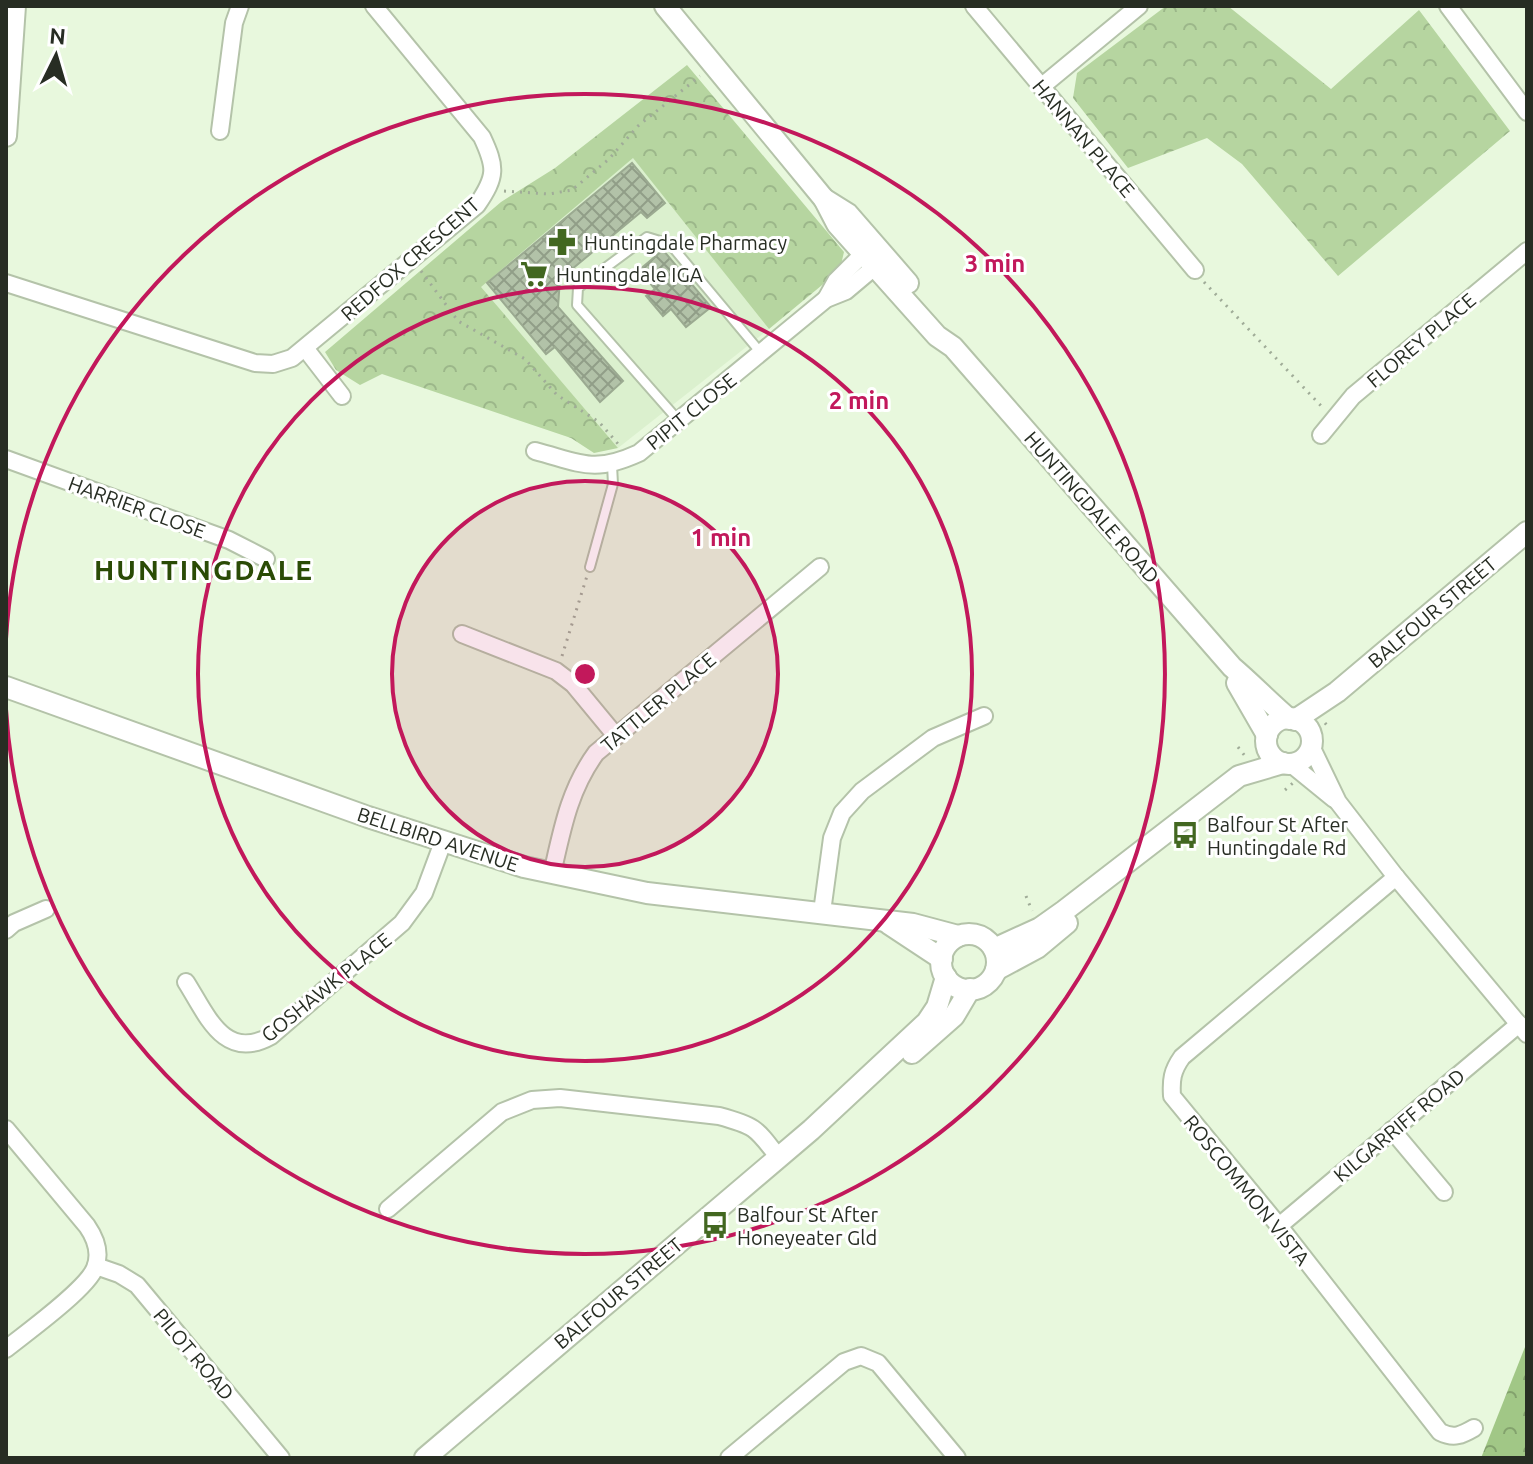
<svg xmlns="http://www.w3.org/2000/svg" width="1533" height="1464" viewBox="0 0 1533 1464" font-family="Ubuntu,sans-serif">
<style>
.built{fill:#dbf0ce}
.forest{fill:url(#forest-crowns)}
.park{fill:url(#park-crowns)}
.building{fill:url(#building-cross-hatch);stroke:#9baa91;stroke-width:2}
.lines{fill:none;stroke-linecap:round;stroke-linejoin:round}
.service-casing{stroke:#b4c3a9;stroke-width:12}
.minor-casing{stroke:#b4c3a9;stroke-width:20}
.tertiary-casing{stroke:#b4c3a9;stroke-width:24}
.path{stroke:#a0ac98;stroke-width:3;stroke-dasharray:2 6;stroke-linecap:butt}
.service{stroke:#fff;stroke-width:8}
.minor{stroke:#fff;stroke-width:16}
.tertiary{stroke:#fff;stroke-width:20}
.ring{fill:none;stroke:#c2185b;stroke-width:4}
.labels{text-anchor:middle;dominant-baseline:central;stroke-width:6;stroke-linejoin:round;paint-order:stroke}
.street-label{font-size:20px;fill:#272d23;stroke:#fff}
.poi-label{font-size:20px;fill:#272d23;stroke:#fff;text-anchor:start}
.district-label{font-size:28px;font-weight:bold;letter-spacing:2px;fill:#2a4b05;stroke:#fff}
.centre{fill:#c2185b;stroke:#fff;stroke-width:4}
.ring-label{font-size:24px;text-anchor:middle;font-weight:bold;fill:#c2185b;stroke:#fff;stroke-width:6;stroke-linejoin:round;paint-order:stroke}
</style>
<defs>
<pattern id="forest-crowns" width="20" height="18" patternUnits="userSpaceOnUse" patternTransform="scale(2)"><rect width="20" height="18" fill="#a1c786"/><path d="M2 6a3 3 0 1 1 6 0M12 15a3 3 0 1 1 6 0" fill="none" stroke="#83a26d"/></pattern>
<pattern id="park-crowns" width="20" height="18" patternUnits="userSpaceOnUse" patternTransform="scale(2)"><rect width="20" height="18" fill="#b6d5a0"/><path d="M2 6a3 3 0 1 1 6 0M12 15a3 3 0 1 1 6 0" fill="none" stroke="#9cb78a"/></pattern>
<pattern id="building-cross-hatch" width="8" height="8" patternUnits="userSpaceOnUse" patternTransform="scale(2)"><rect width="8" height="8" fill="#b2c2a8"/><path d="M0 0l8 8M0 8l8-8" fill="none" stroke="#919e88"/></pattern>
</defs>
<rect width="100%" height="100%" fill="#e8f8dd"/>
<path class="built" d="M633,157l136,172 -151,119 -138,-161z"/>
<path class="forest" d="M1527,1342v116h-46z"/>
<g class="park">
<path d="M1166,6h62l103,83 88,-79 91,121 -172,145 -96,-112 -35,-26 -79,30 -55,-70 4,-25z"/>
<path d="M687,65l157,187 -4,17 -7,7 -64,53 -136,-171 -152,129 137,161 -24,5 -23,-15 -189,-64 -22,11 -24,-15 -11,-18 176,-150 54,-34z"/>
</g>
<g class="building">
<path d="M632,163l33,40 -18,15 -6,-6 -81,67 -2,28 65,74 -23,21 -45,-55 -9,7 -59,-71z"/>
<path d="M663,250l48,57 -25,20 -15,-18 -8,7 -17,-20 9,-7 -16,-19z"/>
</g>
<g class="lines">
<g class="service-casing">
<g id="service">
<path d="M678,420l-101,-115 1,-17 69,-51 23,7 91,109"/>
<path d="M590,567l23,-83 -1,-19"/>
</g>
</g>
<g class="minor-casing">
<g id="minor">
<path d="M974,6l221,264"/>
<path d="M1448,6l79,106"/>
<path d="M1041,87l98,-81"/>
<path d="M220,131l14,-108 6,-17"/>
<path d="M6,283l249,80 18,1 19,-6 185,-153c20,-29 19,-38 5,-68l-108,-131"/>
<path d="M826,299l10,-18 35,-35"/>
<path d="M305,348l37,48"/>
<path d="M1321,435l32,-39 174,-145"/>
<path d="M535,451c46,12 58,23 104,2l187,-154 20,-8 38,-32"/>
<path d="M6,459l223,81 37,19"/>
<path d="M462,634l94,37 17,13 43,52"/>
<path d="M1311,746l27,56 58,75 131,157"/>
<path d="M1291,764l43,35"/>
<path d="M552,874c10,-44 17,-84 44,-121l224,-186"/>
<path d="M1396,877l-214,180c-10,14 -11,23 -10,39l107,130 161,206c14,7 22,3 34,-4"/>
<path d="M822,912l10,-74 10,-25 20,-22 71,-53 51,-22"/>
<path d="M6,930l8,-7 32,-14"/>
<path d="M186,982c21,33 38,80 85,54l131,-113 22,-30 19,-51"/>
<path d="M6,1129l81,97c9,13 14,27 8,42 -8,21 -69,65 -89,81"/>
<path d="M1392,1130l52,62"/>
<path d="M388,1209l114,-97 30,-12 28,-2 159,18c37,10 37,12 60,42"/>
<path d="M1279,1226l240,-202"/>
<path d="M96,1266l23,8 18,11 144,173"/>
<path d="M729,1458l115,-96 17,-6 17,7 79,95"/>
</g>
</g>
<g class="tertiary-casing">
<g id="tertiary">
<path d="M665,6l159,193 13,25 100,112 16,11 279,320c20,17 37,35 57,52"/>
<path d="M6,136l9,-130"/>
<path d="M824,199l24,15 60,69"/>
<path d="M1237,683l30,52"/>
<path d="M6,687l362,130 156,50 123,26 266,31 45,12"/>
<circle cx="1289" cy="741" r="23"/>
<path d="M1295,720l42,-28 190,-160"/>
<path d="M889,924l53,35"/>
<circle cx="969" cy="962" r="28"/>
<path d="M994,949l46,-21 24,-17 175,-135 44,-13"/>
<path d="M996,970l41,-22 30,-25"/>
<path d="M912,1053l42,-37 16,-27"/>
<path d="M425,1458l386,-328 116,-108 10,-15 9,-30"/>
</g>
</g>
<g class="path">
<path d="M504,191l45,3 23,-4 37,-31 29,-33 62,-50"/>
<path d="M421,271l37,50 67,38 32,36 42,27 20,23"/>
<path d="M1204,282l119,126"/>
<path d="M562,656l25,-80"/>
<path d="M1325,723l5,6"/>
<path d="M1238,747l7,9"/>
<path d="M1285,790l8,-7"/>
<path d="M1026,896l6,15"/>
</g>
<use href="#service" class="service"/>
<use href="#minor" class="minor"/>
<use href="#tertiary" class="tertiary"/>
</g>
<circle cx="585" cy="674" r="193" fill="#c2185b" fill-opacity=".12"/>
<g class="ring">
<circle cx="585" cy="674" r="193"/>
<circle cx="585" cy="674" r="387"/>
<path d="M6 639A580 580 0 1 1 6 709"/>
</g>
<defs>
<g id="pharmacy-bare" transform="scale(2.16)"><path d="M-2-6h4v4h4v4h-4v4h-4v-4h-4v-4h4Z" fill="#426720" stroke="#fff" stroke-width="2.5" paint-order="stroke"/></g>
<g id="supermarket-bare" transform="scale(2.16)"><path d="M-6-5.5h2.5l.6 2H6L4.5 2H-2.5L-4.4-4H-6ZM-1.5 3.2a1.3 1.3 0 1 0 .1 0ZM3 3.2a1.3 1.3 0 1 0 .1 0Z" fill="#426720" stroke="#fff" stroke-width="2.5" paint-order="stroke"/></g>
<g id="bus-bare" transform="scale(2.16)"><path d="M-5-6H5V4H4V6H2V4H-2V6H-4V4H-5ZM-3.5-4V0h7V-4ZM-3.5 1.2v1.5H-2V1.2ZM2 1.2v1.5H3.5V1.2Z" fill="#426720" stroke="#fff" stroke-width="2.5" paint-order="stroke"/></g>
</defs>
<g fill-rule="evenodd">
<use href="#pharmacy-bare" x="562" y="242"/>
<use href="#supermarket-bare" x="534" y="274"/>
<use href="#bus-bare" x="1185" y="835"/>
<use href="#bus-bare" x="715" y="1225"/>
</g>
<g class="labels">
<g class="street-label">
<text transform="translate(1084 138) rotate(50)">HANNAN PLACE</text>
<text transform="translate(410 259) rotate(-41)">REDFOX CRESCENT</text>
<text transform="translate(1421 340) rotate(-40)">FLOREY PLACE</text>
<text transform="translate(691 411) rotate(-39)">PIPIT CLOSE</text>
<text transform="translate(137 507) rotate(20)">HARRIER CLOSE</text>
<text transform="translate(1092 507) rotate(49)">HUNTINGDALE ROAD</text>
<text transform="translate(1432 612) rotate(-40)">BALFOUR STREET</text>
<text transform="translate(658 702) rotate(-40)">TATTLER PLACE</text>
<text transform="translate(438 839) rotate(18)">BELLBIRD AVENUE</text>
<text transform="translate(326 987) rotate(-39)">GOSHAWK PLACE</text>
<text transform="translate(1399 1125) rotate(-40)">KILGARRIFF ROAD</text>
<text transform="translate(1247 1190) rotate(51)">ROSCOMMON VISTA</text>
<text transform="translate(618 1293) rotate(-40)">BALFOUR STREET</text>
<text transform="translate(194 1354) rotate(50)">PILOT ROAD</text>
</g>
<g class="poi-label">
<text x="584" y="242">Huntingdale Pharmacy</text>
<text x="556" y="274">Huntingdale IGA</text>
<text x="1207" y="824">Balfour St After<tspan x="1207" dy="23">Huntingdale Rd</tspan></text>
<text x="737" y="1214">Balfour St After<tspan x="737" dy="23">Honeyeater Gld</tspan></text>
</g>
<g class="district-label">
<text x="204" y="569">HUNTINGDALE</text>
</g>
</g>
<circle cx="585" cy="674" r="12" class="centre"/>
<g class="ring-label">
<text x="995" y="272">3 min</text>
<text x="859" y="409">2 min</text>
<text x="721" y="546">1 min</text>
</g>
<rect width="1533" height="1464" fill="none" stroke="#272d23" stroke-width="16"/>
<g transform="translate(56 56) rotate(5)" stroke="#ffffff" stroke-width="6" paint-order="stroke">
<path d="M0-6L14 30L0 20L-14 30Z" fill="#272d23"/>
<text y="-12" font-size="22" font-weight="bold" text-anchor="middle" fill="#272d23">N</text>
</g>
</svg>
